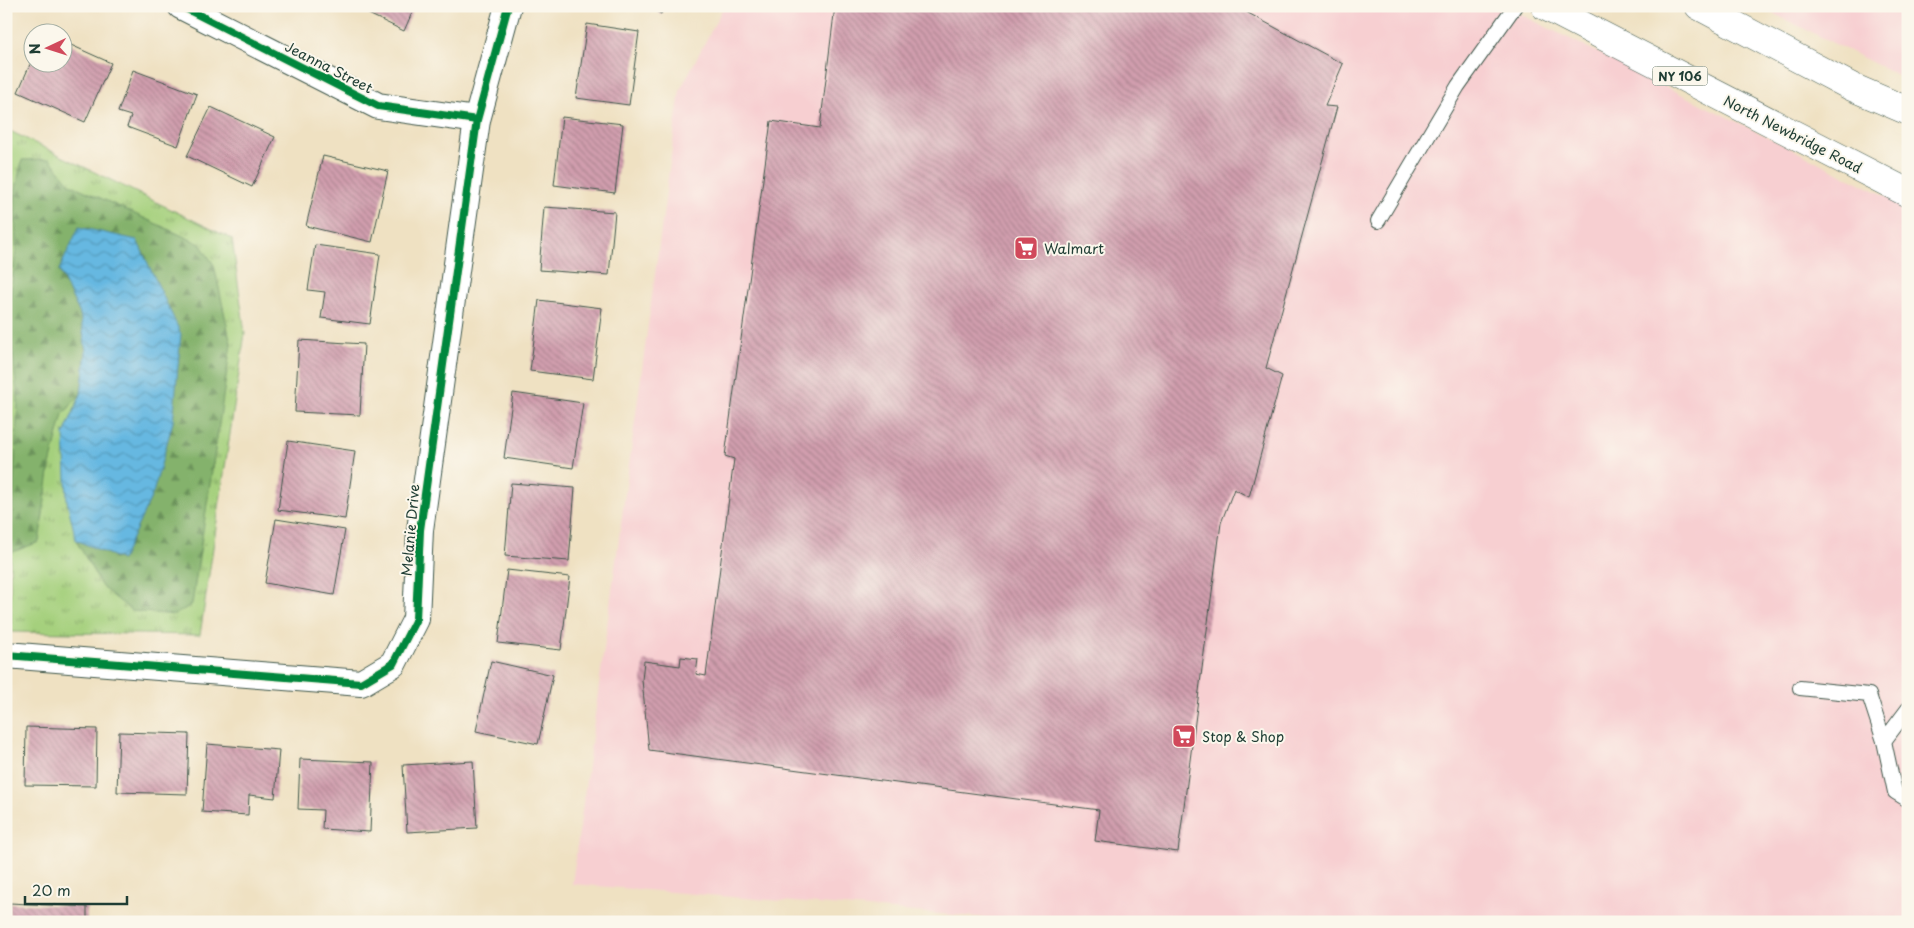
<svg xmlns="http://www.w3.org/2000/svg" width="1914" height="928" viewBox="0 0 1914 928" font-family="'Playpen Sans',sans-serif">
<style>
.built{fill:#f7cfd1}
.grass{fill:url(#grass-tufts);stroke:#628658}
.forest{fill:url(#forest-firs);stroke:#527850}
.water{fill:url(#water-waves);stroke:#427a8a}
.building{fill:url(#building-back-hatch)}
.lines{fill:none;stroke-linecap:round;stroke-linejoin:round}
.service-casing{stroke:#3e5649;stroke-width:16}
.minor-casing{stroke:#3e5649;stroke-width:28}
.primary-casing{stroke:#3e5649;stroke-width:29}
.service{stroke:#fff;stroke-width:14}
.minor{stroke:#fff;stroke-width:26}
.primary{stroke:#fff;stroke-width:28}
.cycleway-casing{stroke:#fbf7ec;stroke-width:11}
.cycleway{stroke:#00873e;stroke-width:8}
.labels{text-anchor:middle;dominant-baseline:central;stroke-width:4;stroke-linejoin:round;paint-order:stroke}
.shield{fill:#fbf7ec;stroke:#61756b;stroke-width:1}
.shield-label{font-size:12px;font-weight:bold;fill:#1f3d34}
.street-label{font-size:14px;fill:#1f3d34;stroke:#fbf7ec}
.poi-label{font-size:14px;fill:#1f3d34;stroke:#fbf7ec;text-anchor:start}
</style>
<defs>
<pattern id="grass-tufts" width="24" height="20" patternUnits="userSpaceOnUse" patternTransform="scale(1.25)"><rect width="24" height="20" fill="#a5d07d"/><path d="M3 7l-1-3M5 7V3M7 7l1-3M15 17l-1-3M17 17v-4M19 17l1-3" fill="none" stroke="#86aa67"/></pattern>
<pattern id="forest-firs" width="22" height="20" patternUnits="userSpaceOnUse" patternTransform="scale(1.25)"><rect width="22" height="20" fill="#84b26c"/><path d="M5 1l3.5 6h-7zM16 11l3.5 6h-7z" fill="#6b925a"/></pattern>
<pattern id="water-waves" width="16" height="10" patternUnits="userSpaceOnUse" patternTransform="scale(1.25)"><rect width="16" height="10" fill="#66b8e1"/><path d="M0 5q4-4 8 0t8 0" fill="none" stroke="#5397b7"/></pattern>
<pattern id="building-back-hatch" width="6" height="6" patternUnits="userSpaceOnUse" patternTransform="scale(1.25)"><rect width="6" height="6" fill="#d19eae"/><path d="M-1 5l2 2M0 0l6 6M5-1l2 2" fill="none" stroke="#a9828e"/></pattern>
</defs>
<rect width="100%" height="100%" fill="#fbf7ec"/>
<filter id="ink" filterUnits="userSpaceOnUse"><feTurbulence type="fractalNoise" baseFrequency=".02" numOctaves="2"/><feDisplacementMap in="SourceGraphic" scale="10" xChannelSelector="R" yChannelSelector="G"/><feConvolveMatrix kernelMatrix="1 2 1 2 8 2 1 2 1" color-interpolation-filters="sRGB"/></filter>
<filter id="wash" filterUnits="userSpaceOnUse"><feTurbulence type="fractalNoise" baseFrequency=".0096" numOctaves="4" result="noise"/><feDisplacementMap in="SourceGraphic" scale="20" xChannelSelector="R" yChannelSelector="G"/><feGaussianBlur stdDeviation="1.12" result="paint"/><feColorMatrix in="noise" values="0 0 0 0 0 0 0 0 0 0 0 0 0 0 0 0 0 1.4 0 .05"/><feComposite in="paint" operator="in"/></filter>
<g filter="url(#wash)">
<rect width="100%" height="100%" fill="#efe1c2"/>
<g class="built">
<path d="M724,6h780l404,201v715h-836l-83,-4 -417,-34 108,-794z"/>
<path d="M1758,6h150v74z"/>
</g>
<path class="grass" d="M6,129l226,110 13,94 -45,302 -189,-3 -1,-79 -4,-91z"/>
<path class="forest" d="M50,159l20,25 130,60 14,21 17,79 -39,260 -17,11 -43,-4 -30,-24 -26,-47 46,20 -42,-332 -21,42 21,44 6,37 -5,43 -18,20 -13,51 -11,77 -29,11 8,-152 -10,-87 8,-64 -1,-57 7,-33z"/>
<path class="water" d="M79,227l58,13 44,94 -8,88 -20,71 -31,67 -46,-20 -9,-39 -3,-67 17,-40 5,-43 -6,-37 -21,-44z"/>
<g id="blocks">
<g class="building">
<path d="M352,6h63l-11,25z"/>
<path d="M648,6h17l-4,8z"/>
<path d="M835,6h400l108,58 -18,42 12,1 -71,261 16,8 -33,121 -15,-8 -13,34 -43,329 -83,-11 4,-31 -450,-60 -7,-70 2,-19 36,5 1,-9 17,2 -2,15 10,2 28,-217 -9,-3 46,-335 49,7z"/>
<path d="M587,24l52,8 -10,73 -53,-7z"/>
<path d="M62,41l49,22 -26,59 -67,-30 13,-30h31z"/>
<path d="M133,70l64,24 -19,52 -51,-19 4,-11 -13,-4z"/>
<path d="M211,107l64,30 -23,50 -65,-31z"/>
<path d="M562,117l61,7 -8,69 -61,-8z"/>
<path d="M323,156l65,15 -16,71 -66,-16z"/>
<path d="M544,207l71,5 -6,63 -70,-5z"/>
<path d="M315,245l65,9 -10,70 -49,-6 4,-26 -17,-2z"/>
<path d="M539,300l63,8 -9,71 -63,-8z"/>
<path d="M299,340l65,4 -4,71 -65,-3z"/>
<path d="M513,393l70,10 -10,65 -69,-10z"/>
<path d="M288,441l67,10 -10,68 -67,-9z"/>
<path d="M511,483l64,5 -6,73 -64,-5z"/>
<path d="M276,519l69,11 -11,65 -69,-12z"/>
<path d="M507,570l63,7 -9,73 -63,-7z"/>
<path d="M491,661l62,14 -15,69 -62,-13z"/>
<path d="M26,727l71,2 -1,57 -71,-1z"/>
<path d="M119,732l70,2 -2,60 -70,-2z"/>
<path d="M207,744l72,6 -4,48 -26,-3 -1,20 -46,-3z"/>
<path d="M300,759l73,3 -3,70 -48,-3 1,-19 -25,-1z"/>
<path d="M473,761l4,67 -70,4 -4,-67z"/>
<path d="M10,903l77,4v15h-78z"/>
</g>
</g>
</g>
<g filter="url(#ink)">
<use href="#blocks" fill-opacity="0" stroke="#3e5649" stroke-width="1"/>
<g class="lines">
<g class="service-casing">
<g id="service">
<path d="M1378,221l80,-135 57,-80"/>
<path d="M1800,688l69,7 15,46 11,51 13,8"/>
<path d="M1884,741l24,-32"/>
</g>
</g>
<g class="minor-casing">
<g id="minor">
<path d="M181,6l197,100 99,14"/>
<path d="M6,655l355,28 32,-19 23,-45 4,-89 57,-410 31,-114"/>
</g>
</g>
<g class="primary-casing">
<g id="primary">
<path d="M1545,6l363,187"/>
<path d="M1699,6l153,81 56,24"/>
</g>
</g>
<use href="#service" class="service"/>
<use href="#minor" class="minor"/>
<use href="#primary" class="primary"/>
<g class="cycleway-casing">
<g id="cycleway">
<path d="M181,6l197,100 99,14"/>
<path d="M6,655l355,28 32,-19 23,-45 4,-89 57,-410 31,-114"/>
</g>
</g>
<use href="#cycleway" class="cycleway"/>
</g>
</g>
<defs>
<g id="supermarket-square" transform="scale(1.25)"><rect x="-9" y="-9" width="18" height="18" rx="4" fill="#d1495b" stroke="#fbf7ec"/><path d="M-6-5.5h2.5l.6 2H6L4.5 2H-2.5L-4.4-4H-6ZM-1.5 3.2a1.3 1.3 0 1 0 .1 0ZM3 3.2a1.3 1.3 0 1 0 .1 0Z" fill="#fff"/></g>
</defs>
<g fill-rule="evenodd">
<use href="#supermarket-square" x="1026" y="248"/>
<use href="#supermarket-square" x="1184" y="736"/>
</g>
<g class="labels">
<rect class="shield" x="1652.5" y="66.5" width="55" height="19" rx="4"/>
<g class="shield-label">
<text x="1680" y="76">NY 106</text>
</g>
<g class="street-label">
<text transform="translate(329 67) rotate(27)">Jeanna Street</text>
<text transform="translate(1793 134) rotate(27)">North Newbridge Road</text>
<text transform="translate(410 530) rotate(-85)">Melanie Drive</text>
</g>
<g class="poi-label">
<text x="1044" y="248">Walmart</text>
<text x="1202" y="736">Stop &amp; Shop</text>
</g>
</g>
<rect width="1914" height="928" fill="none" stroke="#fbf7ec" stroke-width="25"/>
<g transform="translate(48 48) rotate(266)"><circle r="24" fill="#fbf7ec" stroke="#a3ada2"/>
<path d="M0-4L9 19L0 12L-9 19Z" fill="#d1495b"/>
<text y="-8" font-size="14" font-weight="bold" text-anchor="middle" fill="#1f3d34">N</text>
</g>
<path d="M25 896v8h102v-8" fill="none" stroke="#1f3d34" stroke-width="2.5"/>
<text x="32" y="896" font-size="15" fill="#1f3d34" stroke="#fbf7ec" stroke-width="4" paint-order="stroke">20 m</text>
</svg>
